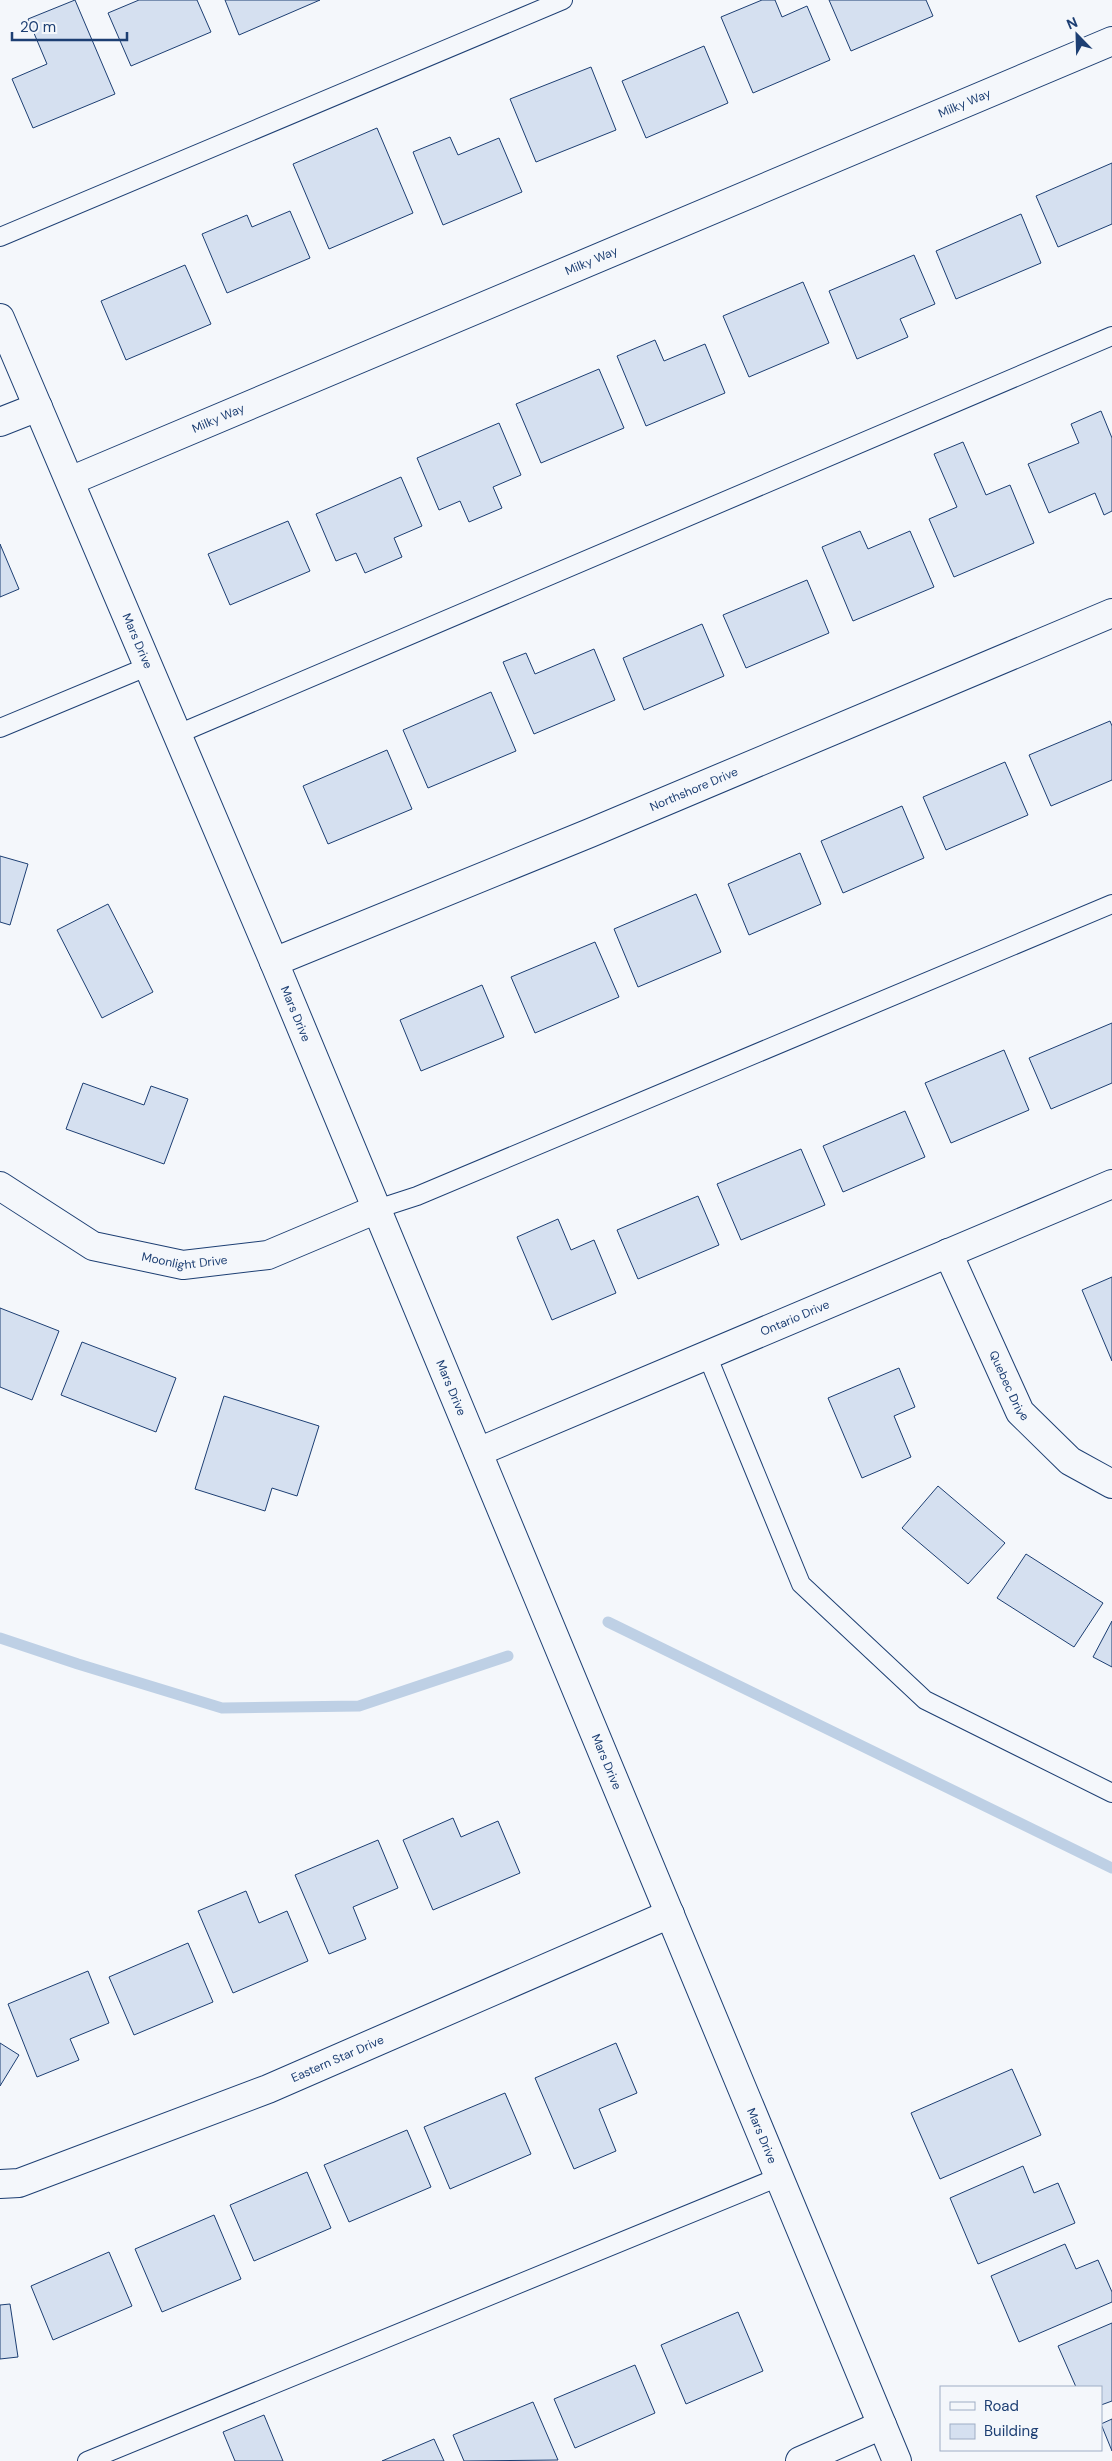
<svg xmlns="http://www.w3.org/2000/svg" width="1112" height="2461" viewBox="0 0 1112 2461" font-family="'DM Sans',sans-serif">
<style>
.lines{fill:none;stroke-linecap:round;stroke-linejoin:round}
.stream{stroke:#bed0e5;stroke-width:11}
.building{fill:#d5e0f0;stroke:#1d3f73}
.lane-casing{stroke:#1d3f73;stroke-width:20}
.street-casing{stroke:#1d3f73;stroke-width:30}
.secondary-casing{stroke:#1d3f73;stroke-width:30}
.lane{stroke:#f4f7fb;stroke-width:18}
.street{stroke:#f4f7fb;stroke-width:28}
.secondary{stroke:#f4f7fb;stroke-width:28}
.labels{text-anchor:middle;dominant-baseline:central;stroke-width:4;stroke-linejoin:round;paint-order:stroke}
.street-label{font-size:12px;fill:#1d3f73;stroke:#f4f7fb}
</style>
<rect width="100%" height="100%" fill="#f4f7fb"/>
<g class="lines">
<g class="stream">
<path d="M608,1622l504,246"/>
<path d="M0,1638l78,26 144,44 137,-2 149,-50"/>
</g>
</g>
<g class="building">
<path d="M75,0l40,94 -82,34 -21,-49 35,-15 -19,-45z"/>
<path d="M139,0h58l14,32 -80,34 -23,-53z"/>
<path d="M225,0h95l-81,35z"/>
<path d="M762,0h13l7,17 25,-11 23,54 -77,33 -32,-76z"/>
<path d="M829,0h97l7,16 -82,35z"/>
<path d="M704,46l24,57 -82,35 -24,-57z"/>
<path d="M591,67l25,63 -80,32 -26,-63z"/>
<path d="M377,128l36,85 -84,36 -36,-85z"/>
<path d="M450,137l8,18 41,-17 23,54 -79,33 -30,-73z"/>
<path d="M1112,163v61l-54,23 -22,-51z"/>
<path d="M290,211l20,47 -83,35 -25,-59 45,-19 5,12z"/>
<path d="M1021,214l20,49 -85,36 -20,-48z"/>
<path d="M914,255l21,49 -35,15 8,18 -51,22 -28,-68z"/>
<path d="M185,265l26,59 -85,36 -25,-59z"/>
<path d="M803,282l26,61 -80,34 -26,-61z"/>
<path d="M655,340l9,21 41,-17 20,49 -79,33 -29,-70z"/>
<path d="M599,369l25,59 -83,35 -25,-59z"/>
<path d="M1101,411l11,27v73l-8,4 -9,-22 -46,20 -21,-49 51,-21 -8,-19z"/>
<path d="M499,423l22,52 -28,12 9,21 -33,14 -9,-21 -21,9 -22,-52z"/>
<path d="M963,442l23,53 24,-10 24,58 -80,34 -25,-58 28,-12 -23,-53z"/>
<path d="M401,477l21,49 -28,12 8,19 -37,16 -9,-20 -20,8 -20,-47z"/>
<path d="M288,521l22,50 -80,34 -22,-51z"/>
<path d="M860,531l8,18 42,-18 24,56 -81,34 -31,-74z"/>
<path d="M0,544l19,45 -19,8z"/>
<path d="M807,580l22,53 -83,35 -23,-53z"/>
<path d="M702,624l22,52 -80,34 -21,-52z"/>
<path d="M594,649l21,51 -81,34 -31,-72 23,-9 9,21z"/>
<path d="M491,692l25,59 -88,37 -25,-58z"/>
<path d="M1110,721l2,5v54l-61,26 -22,-51z"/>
<path d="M387,750l25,59 -84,35 -25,-58z"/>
<path d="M1005,762l23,53 -82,35 -23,-53z"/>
<path d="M902,806l22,52 -81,35 -22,-52z"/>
<path d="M800,853l21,51 -72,31 -21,-51z"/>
<path d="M0,856l28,8 -18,61 -10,-3z"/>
<path d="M696,894l25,58 -83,35 -24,-58z"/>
<path d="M108,904l45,88 -51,26 -45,-88z"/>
<path d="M595,942l24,55 -84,36 -24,-56z"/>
<path d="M482,985l22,52 -83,34 -21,-51z"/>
<path d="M1112,1023v60l-61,26 -22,-51z"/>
<path d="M1004,1050l25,60 -78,33 -26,-60z"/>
<path d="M83,1083l61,22 7,-19 37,13 -24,65 -98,-35z"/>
<path d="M905,1111l20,46 -82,35 -20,-46z"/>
<path d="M801,1149l24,56 -84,35 -24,-56z"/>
<path d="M698,1196l21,49 -81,34 -21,-49z"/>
<path d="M558,1219l13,31 23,-10 22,53 -64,27 -35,-83z"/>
<path d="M1112,1277v84l-30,-71z"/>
<path d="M0,1308l59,23 -27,69 -32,-13z"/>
<path d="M82,1342l94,36 -20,54 -95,-37z"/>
<path d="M899,1368l16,39 -21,9 17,41 -49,21 -34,-80z"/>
<path d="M224,1396l95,30 -22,70 -25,-8 -7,23 -70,-22z"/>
<path d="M938,1486l67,57 -37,41 -66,-56z"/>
<path d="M1026,1554l77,49 -29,44 -77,-49z"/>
<path d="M1112,1621v46l-19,-10z"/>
<path d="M453,1818l8,19 37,-16 22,52 -87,37 -30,-70z"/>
<path d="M378,1840l20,48 -45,19 13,32 -37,15 -34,-79z"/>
<path d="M246,1891l13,32 28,-12 21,50 -75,32 -35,-82z"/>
<path d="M188,1943l25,59 -79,33 -25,-58z"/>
<path d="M88,1971l21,52 -39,16 9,21 -42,17 -29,-73z"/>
<path d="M0,2043l19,12 -19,31z"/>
<path d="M616,2043l21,50 -38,16 17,42 -42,18 -39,-91z"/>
<path d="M1012,2069l29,66 -101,44 -29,-66z"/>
<path d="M505,2093l26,61 -81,35 -26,-62z"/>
<path d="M407,2130l24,57 -82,35 -25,-57z"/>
<path d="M1023,2166l11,27 24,-10 17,40 -97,41 -28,-66z"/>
<path d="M307,2172l24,56 -77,33 -24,-56z"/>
<path d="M214,2215l27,64 -79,33 -27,-63z"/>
<path d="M1065,2244l11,25 22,-9 14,32v10l-93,40 -28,-66z"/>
<path d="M109,2252l23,54 -79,34 -22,-54z"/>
<path d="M10,2304l8,53 -18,2v-54z"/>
<path d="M738,2312l25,59 -77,33 -25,-59z"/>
<path d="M1112,2323v78l-11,4v-18h-25l-18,-41z"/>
<path d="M635,2365l20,48 -80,35 -21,-49z"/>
<path d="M533,2402l25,58 -94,1 -11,-26z"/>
<path d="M264,2415l19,46h-48l-12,-29z"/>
<path d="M1112,2419v32l-11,-27z"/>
<path d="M434,2439l10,22h-62z"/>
</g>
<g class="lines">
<g class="lane-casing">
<g id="lane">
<path d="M0,237l563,-237"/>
<path d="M0,728l149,-62"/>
<path d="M178,734l934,-398"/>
<path d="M377,1209l40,-13 695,-292"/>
<path d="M707,1355l94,229 124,116 187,93"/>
<path d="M87,2461l692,-284"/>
</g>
</g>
<g class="street-casing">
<g id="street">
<path d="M0,422l38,-15"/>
<path id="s1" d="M70,481l1042,-440"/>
<path id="s2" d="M274,962l316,-129 522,-220"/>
<path id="s3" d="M0,1186l93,60 90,19 85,-10 109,-46"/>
<path id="s4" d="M948,1253l72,159 50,49 42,23"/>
<path id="s5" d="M478,1452l634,-268"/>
<path id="s6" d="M0,2184l19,-1 249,-94 402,-175"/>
<path d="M800,2461l82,-36"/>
</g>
</g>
<g class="secondary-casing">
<g id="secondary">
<path id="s7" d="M0,318l274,644 623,1499"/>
</g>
</g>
<use href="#lane" class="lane"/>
<use href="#street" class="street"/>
<use href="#secondary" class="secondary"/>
</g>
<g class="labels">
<g class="street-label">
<text stroke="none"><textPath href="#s1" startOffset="971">Milky Way</textPath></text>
<text stroke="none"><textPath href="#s1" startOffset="566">Milky Way</textPath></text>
<text stroke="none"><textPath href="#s1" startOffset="161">Milky Way</textPath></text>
<text stroke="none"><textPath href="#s7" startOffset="351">Mars Drive</textPath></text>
<text stroke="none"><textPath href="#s2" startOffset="454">Northshore Drive</textPath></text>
<text stroke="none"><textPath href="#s7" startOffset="756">Mars Drive</textPath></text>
<text stroke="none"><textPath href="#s3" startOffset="204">Moonlight Drive</textPath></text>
<text stroke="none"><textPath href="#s5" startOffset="344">Ontario Drive</textPath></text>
<text stroke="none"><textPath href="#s4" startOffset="146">Quebec Drive</textPath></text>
<text stroke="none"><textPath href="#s7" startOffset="1161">Mars Drive</textPath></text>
<text stroke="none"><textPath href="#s7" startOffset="1566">Mars Drive</textPath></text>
<text stroke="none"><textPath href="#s6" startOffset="361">Eastern Star Drive</textPath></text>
<text stroke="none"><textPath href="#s7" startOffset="1971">Mars Drive</textPath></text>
</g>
</g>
<rect x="940" y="2386" width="162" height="65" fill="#f4f7fb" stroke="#9eadc5"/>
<rect x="950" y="2402" width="25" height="8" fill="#f4f7fb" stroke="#9eadc5"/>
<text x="984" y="2411" font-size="15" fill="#1d3f73">Road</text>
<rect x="950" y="2424" width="25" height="15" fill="#d5e0f0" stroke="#9eadc5"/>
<text x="984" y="2436" font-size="15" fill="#1d3f73">Building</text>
<g transform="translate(1077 35) rotate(337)" stroke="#f4f7fb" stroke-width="4" paint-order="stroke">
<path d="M0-4L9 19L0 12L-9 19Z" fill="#1d3f73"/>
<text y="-8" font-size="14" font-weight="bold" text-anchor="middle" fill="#1d3f73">N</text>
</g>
<path d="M12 32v8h115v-8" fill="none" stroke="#1d3f73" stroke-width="2.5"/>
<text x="20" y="32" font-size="15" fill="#1d3f73" stroke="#f4f7fb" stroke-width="4" paint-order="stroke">20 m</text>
</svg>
